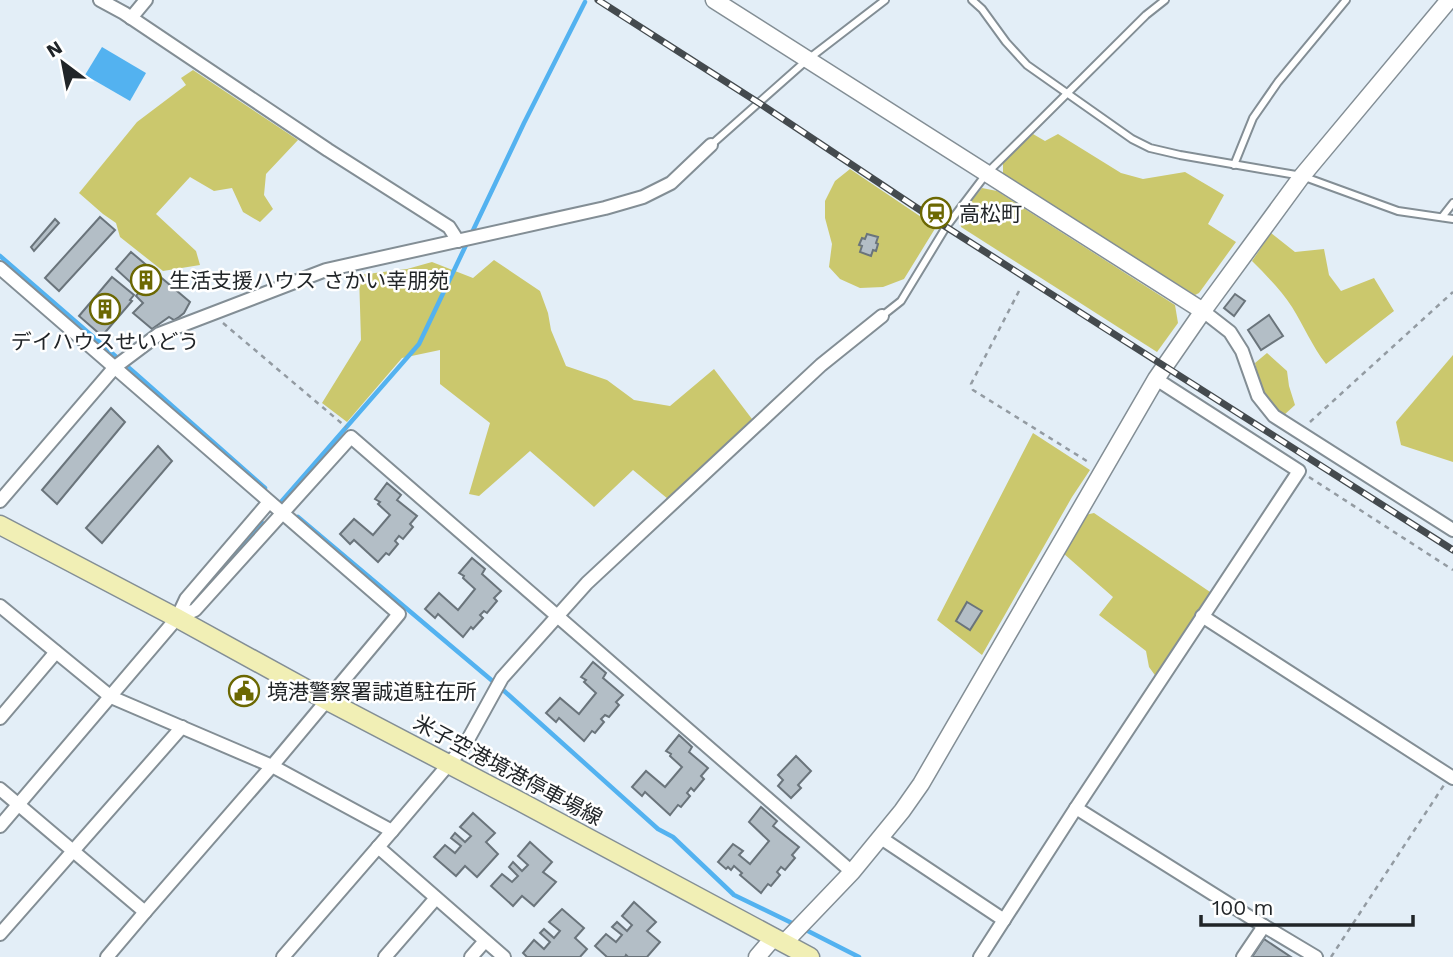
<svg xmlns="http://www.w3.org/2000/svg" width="1453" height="957" viewBox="0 0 1453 957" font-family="'Work Sans','Noto Sans JP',sans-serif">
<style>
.green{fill:#cbc86d}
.water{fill:#53b2f0}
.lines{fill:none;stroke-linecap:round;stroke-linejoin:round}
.stream{stroke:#53b2f0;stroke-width:4.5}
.building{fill:#b3bec6;stroke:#6a747b;stroke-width:2}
.service-casing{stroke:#838e95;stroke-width:10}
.minor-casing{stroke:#838e95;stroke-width:16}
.tertiary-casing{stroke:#838e95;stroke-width:19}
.secondary-casing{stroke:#838e95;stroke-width:21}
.path{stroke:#939ba2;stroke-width:2.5;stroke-dasharray:5 5;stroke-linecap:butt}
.service{stroke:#fff;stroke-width:6}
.minor{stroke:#fff;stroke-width:12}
.tertiary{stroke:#fff;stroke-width:16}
.secondary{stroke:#f1efb5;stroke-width:18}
.rail-casing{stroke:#444a4e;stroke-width:7}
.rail{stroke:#fff;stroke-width:4.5;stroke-dasharray:13;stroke-linecap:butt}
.labels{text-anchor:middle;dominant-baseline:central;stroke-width:5;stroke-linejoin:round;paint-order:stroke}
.poi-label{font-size:21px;fill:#212528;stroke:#fff;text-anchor:start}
.street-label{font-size:21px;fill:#212528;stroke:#fff}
</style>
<rect width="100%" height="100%" fill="#e3eef7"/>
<g class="green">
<path d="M193,70l105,70 -32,34 -2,21 9,14 -13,13 -17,-10 -11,-24 -18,3 -24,-14 -34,37 40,37 4,14 -37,6 -43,-34 -4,-14 -13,-9 -24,-21 58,-71 49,-37 -5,-7z"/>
<path d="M1033,134l12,7 13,-7 63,39 22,6 42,-7 39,23 -16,29 28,18 -37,51 -4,2 -192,-120v-13z"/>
<path d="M850,169l86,58 -32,52 -21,8 -23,1 -20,-9 -11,-12 3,-23 -7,-26v-17l10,-20z"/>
<path d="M982,188l15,3 178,114 3,18 -21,29 -196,-125 -2,-11z"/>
<path d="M1271,233l24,19 29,-3 5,26 12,16 33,-13 20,33 -68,53c-14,-18 -22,-38 -34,-57 -11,-17 -26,-32 -40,-46z"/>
<path d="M494,260l46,31 8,22 3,17 15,36 41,14 27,20 36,6 44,-37 38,50 -84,80 -35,-29 -39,37 -64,-56 -51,45 -10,-2 21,-71 -50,-39v-34l-38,8 -55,64 -25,-19 39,-63 -2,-65 48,-6 25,-7 41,16z"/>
<path d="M1267,353l20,18 2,15 6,19 -11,10 -21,-19 -8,-33z"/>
<path d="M1453,355v107l-52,-17 -5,-23z"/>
<path d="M1033,433l57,37 -18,27 -90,158 -45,-35z"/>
<path d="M1094,513l119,81 -56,84 -8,-11 -3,-16 -47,-36 14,-18 -50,-44 22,-38z"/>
</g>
<path class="water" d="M102,47l44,26 -16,28 -45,-26z"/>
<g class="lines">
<g class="stream">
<path d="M0,256l136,118 129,114"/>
<path d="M281,502l138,-158 105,-221 61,-121"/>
<path d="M298,517l204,172 156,140 15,8 61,58 62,30"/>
<path d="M195,599l67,-76"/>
<path d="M804,929l55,28"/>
</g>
</g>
<g class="building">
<path d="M100,217l15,13 -56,61 -14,-13z"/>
<path d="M55,219l4,4 -25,28 -3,-4z"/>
<path d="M867,234l11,3 -2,6 2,1 -2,7 -3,-1 -2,6 -11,-4 2,-6 -3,-1 3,-7 3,1z"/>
<path d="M131,252l59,50 -6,11 -5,4 -5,3 -5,-3 -17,12 -19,-16 10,-10 -7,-7 4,-5 -24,-22z"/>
<path d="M112,277l22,18 -4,5 2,1 -30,35 -23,-20z"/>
<path d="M1235,294l10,7 -11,15 -10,-8z"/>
<path d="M1269,315l14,21 -22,14 -13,-20z"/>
<path d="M111,408l14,14 -68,82 -15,-14z"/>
<path d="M158,446l14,15 -70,82 -16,-15z"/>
<path d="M387,483l14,12 -4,5 20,16 -7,8 3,3 -10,12 -4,-3 -4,5 3,3 -9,11 -3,-2 -8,9 -24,-22 -4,4 -10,-10 14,-15 19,16 17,-20 -12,-11 2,-2 -5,-3z"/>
<path d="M472,558l13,11 -3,5 19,17 -7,7 3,3 -10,12 -3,-2 -4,4 3,3 -10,11 -2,-2 -8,10 -25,-23 -3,4 -10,-9 14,-16 19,17 17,-21 -12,-11 1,-2 -5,-3z"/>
<path d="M967,602l15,9 -12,19 -14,-9z"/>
<path d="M593,662l13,11 -3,5 20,17 -7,7 3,3 -10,12 -4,-2 -4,4 3,3 -9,11 -3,-2 -8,10 -25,-23 -3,4 -10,-9 14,-15 19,16 17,-21 -12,-11 2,-2 -5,-3z"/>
<path d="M679,735l13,12 -3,5 19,16 -7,8 3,3 -10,12 -3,-3 -4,5 3,3 -9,11 -3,-2 -8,10 -25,-23 -3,4 -10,-9 14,-16 19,16 17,-20 -12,-11 1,-2 -5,-3z"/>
<path d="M796,756l15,15 -13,14 3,3 -10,10 -13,-12 5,-6 -5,-5z"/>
<path d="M761,807l16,14 -4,5 26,21 -7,8 3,3 -10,12 -4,-3 -4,5 3,3 -9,11 -3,-2 -7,9 -21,-18 2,-2 -8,-7 -3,4 -3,-3 -2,2 -8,-7 15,-18 10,7 -4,4 11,9 19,-23 -20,-19z"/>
<path d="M473,813l22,20 -9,9 12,12 -21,23 -12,-11 -9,10 -22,-19 11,-12 10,8 6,-7 -10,-8 4,-5 10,9 6,-6 -11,-9z"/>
<path d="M530,842l22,20 -9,10 13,10 -22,24 -12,-10 -9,10 -22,-20 11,-12 10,8 6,-6 -9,-9 4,-5 9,9 6,-6 -10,-9z"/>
<path d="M634,902l22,20 -9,9 13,11 -13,15h-19l-2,-2 -1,2h-18l-12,-11 11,-12 10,8 6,-7 -10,-8 5,-5 10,9 5,-6 -10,-9z"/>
<path d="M562,909l22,19 -9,10 12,11 -7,8h-53l-4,-4 11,-13 10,9 6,-7 -10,-9 4,-4 10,9 6,-7 -11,-9z"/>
<path d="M1264,939l27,18h-39z"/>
</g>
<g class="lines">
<g class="service-casing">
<g id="service">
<path d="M972,0l10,9 24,33 21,23 105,74 18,9 30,7 122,21 96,35 55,8"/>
<path d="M711,145l96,-85 78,-60"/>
<path d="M1234,165l19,-47 25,-36 68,-82"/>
<path d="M1442,217l11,-14"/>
<path d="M882,316l19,-15 45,-74 41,-54 159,-158 19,-15"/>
</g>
</g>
<g class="minor-casing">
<g id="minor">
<path d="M100,0l24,13 204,137 121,77 9,14"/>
<path d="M131,18l15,-18"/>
<path d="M0,268l399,346 -127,152 -127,146 -38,45"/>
<path d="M1203,311l27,21 12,19 16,45 16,20 179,114"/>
<path d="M0,501l115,-134 44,-33 167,-64 279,-62 38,-11 28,-14 40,-38"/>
<path d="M0,606l111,91 161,69 120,65 -109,126"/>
<path d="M1202,616l251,162"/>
<path d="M177,618l18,-8 156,-173c168,144 333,291 501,435"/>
<path d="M0,718l56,-66"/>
<path d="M0,789l145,123"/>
<path d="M1076,808l188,118 52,31"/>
<path d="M0,826l177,-208 9,-19 83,-97"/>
<path d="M392,831l73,-86 37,-67 85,-95 234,-218 61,-49"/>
<path d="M881,838l123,82"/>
<path d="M378,847l126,110"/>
<path d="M0,934l182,-207"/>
<path d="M385,957l51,-59"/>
<path d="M471,957l14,-16"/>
<path d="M980,957l96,-149 223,-337 -143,-92"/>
<path d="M1243,957l21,-31"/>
</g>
</g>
<g class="tertiary-casing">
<g id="tertiary">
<path d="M714,0l489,311"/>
<path d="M784,943l68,-71 50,-61 19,-27 235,-405 47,-68 99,-135 147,-176"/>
<path d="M757,957l17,-20"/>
</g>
</g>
<g class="secondary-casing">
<path id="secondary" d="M0,525l177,93 151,83 193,101 289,155"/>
</g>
<g class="path">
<path d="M1019,291l-48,93 2,6 117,73"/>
<path d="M223,323l123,104"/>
<path d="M1310,422l143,-130"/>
<path d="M1309,477l144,93"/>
<path d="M1331,957l113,-172"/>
</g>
<use href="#service" class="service"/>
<use href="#minor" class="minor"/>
<use href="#tertiary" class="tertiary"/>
<use href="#secondary" class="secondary"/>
<g class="rail-casing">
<path id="rail" d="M598,0l161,103 173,115 521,332"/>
</g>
<use href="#rail" class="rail"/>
</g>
<defs>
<g id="station-ring" transform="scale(1.575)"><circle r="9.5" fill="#fff" stroke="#6c6802" stroke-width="1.5"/><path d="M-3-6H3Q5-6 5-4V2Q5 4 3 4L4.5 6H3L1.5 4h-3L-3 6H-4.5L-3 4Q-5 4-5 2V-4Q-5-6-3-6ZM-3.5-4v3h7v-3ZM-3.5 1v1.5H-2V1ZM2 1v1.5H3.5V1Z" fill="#6c6802"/></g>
<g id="building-ring" transform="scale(1.575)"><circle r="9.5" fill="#fff" stroke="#6c6802" stroke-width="1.5"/><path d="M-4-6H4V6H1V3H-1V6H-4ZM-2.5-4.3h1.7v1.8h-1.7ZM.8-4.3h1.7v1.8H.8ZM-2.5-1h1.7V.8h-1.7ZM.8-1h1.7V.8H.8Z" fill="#6c6802"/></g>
<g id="civic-ring" transform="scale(1.575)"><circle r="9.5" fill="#fff" stroke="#6c6802" stroke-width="1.5"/><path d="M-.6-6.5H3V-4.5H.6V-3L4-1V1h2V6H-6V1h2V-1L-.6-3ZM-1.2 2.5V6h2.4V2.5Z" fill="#6c6802"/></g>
</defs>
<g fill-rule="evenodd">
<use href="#station-ring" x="936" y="213"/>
<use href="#building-ring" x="146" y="280"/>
<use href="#building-ring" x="105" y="309"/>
<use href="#civic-ring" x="244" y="691"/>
</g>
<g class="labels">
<g class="poi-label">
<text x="959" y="213">高松町</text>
<text x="169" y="280">生活支援ハウス さかい幸朋苑</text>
<text x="105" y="341" text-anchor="middle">デイハウスせいどう</text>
<text x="267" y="691">境港警察署誠道駐在所</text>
</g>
<g class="street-label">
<text transform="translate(508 770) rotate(28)">米子空港境港停車場線</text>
</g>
</g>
<g transform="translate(63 63) rotate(328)" stroke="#ffffff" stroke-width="5" paint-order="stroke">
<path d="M0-5L12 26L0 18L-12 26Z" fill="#212528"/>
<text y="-10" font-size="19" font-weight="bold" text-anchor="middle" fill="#212528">N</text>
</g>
<path d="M1201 915v10h212v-10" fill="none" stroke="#212528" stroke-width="3.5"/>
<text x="1212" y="915" font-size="21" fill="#212528" stroke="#ffffff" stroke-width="5" paint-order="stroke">100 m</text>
</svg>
